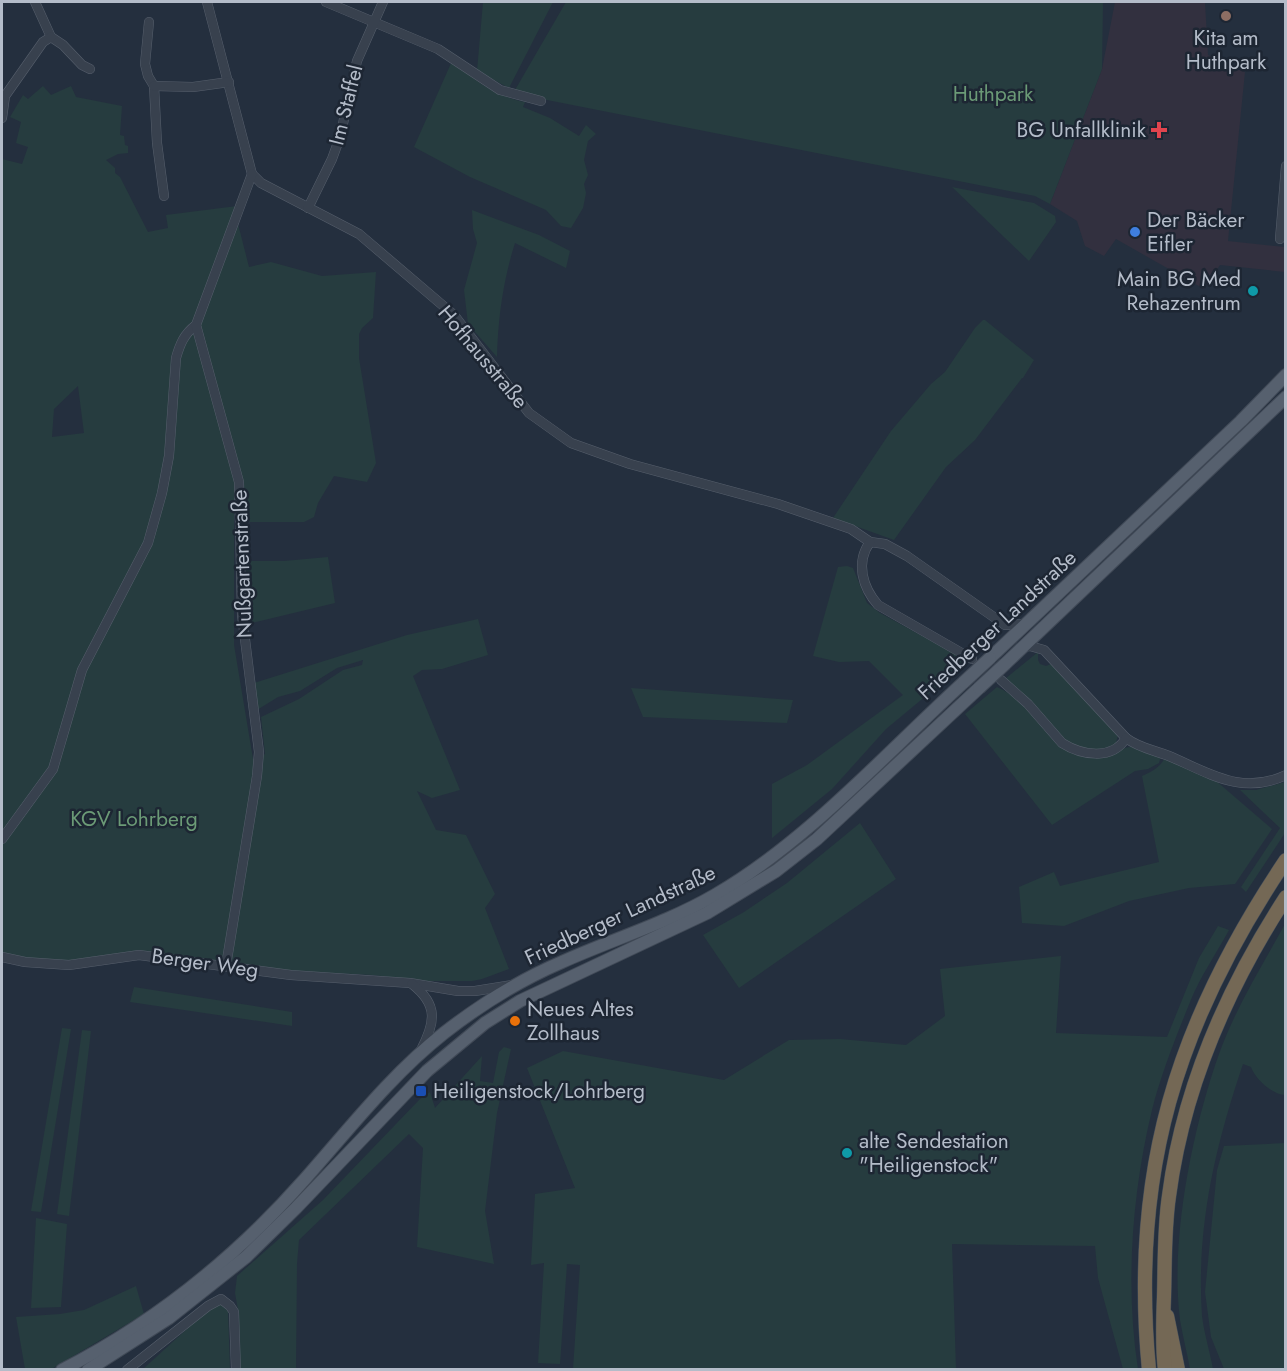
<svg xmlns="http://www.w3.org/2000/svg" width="1287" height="1371" viewBox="0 0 1287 1371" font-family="Jost,sans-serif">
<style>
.medical{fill:#32303f}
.green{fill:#263c3f;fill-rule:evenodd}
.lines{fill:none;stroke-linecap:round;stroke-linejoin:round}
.minor-casing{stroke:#565f6c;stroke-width:10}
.major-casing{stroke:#414a57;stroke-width:14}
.highway-casing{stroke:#434c59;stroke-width:15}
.minor{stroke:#38414e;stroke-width:9}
.major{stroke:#56606e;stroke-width:12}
.highway{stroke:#746855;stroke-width:14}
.major-bridge-casing{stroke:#414a57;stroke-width:14;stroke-linecap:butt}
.major-bridge{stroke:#56606e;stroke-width:12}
.education-dot{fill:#8d6e63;stroke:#1d2633;stroke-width:2}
.health-dot{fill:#e0444e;stroke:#1d2633;stroke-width:2}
.shop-dot{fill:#3f7fe0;stroke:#1d2633;stroke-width:2}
.culture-dot{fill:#0f9aa8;stroke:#1d2633;stroke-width:2}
.food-dot{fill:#e8710a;stroke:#1d2633;stroke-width:2}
.transit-dot{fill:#1a4fb4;stroke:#1d2633;stroke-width:2}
.labels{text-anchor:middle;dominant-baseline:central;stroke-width:5;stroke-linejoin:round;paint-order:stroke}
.poi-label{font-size:21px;fill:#b4bcc9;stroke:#1d2633;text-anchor:start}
.park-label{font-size:21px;fill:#6b9a76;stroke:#1d2633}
.street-label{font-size:21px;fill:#b4bcc9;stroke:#1d2633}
</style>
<rect width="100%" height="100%" fill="#242f3e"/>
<path class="medical" d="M1115,2h90l3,53 37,17 -17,169 57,6v25l-65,-7 -16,24 -88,-50 -12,17 -19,-10 -8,-25 -27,-17 52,-135z"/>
<g class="green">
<path d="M483,2h70l-44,86 -32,-17z"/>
<path d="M566,2h537l-1,67 -52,135 -15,-8 -493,-97 -27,-9z"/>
<path d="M452,61c24,20 42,35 73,41l-2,5 27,11 29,18 7,-11 10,9 -8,7 -4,19 4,15 -4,9 2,9 -3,15 -12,20 -10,-2 -15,-16 -76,-33 -56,-30z"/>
<path d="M43,86l8,9 20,-9 5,11 46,9 -2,29 4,1 1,9 3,1v7l-10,1 -12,6 9,8v5l5,4 28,55 20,-4 -2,-13 71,-9 -2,6 14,55 22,-5 51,14 54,-4 -3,46 -11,10 -3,6v24l17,105 -9,19 -33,-6 -16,27 -4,14 -10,5h-59l3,-21 -14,-3v147l19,114 12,-5 -4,-37 38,-18 44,-29 19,-5 1,-5 -26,8 -37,23 -22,6 -21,13 -3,-27 153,-48 71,-16 10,36 -46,14 -20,1 -9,6 47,114 -28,8 -15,-7 19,39 30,5 29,59 -10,14 24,61 -27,10 -10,2h-49l-51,-6 -80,-4 -152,-20 -74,10 -41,-3 -23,-6v-793l20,5 6,-17 -12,-4 5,-21 -11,-5 13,-22 5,4zM78,386l6,47 -32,4 2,-28z"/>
<path d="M952,187l82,16 21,13 1,6 -27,39z"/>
<path d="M472,210l67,25 31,16 -4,17 -51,-25c-12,38 -17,75 -18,114l-29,-33 -4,-34 13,-47 -4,-14z"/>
<path d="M983,320h2l49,40 -11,18h-1l-47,62 -29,27 -52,73 -61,-22 58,-87 40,-47 14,-12 30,-44z"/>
<path d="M328,557l7,46 -87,21 -4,-48 2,-15h38z"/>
<path d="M847,566l6,2 14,35 13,10 88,48 -82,68 -54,60 -60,49v-54l35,-19 96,-70 -34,-34 -30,1 -26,-6 25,-89z"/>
<path d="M1038,652v8l2,4 6,2 5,-2 67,71 -2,8 -5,4 -10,3 -29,-3 -11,-9 -56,-59z"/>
<path d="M997,687c34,14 49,57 80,68 13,5 27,2 40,-3 3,-2 9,-5 13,-5 9,-1 22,7 31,9l-2,7 -11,6 -13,2 -83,54 -87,-111z"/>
<path d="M631,688l162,12 -6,23 -144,-6z"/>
<path d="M1165,758l50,22 57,49 -37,55 -46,4 -60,13 -65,25 -42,-3 -3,-36 35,-15 6,14 99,-24 -17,-86c11,-5 17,-8 23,-18z"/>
<path d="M1285,782v51l-39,59 -5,-5 39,-59 -40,-38h16z"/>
<path d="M860,823l36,56 -157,109 -36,-53 41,-23 43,-29z"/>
<path d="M1285,924v171c-12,0 -30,-16 -34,-28l-8,-3c-28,83 -47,163 -41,252 2,17 8,36 11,53h-23c-3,-16 -7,-32 -10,-49 -10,-80 12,-190 39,-266 16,-45 43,-88 66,-130z"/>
<path d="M1218,926l11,4c-13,24 -29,47 -39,72 -14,35 -29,72 -38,108 -20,83 -27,175 -14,259h-15l-25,-91 -3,-32 -143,-2 4,125h-383l7,-104 -13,-1 -7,100 -22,-1 6,-100 -13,2 4,-71 40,-6 -48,-120 36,-17 161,29 65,-40 51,-1 66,6 39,-29 -5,-47 121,-13 -5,77 111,4 32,-79z"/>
<path d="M134,987l158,25v14l-162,-24z"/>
<path d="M62,1028l9,1 -30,183 -10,-1z"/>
<path d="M82,1030l9,1 -22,185 -12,-2z"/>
<path d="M504,1047l7,2 -14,64 -12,98 9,53 -77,-17 6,-99 -14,-14 -110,106 -2,24 -1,105h-57l-1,-59 -3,-17 2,-17 86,-76 97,-101 10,-7 5,16 47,-52 -2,25 13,2 6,-31z"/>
<path d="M1285,1143v226h-61l-13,-32 -6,-45 12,-122 7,-24z"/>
<path d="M36,1218l31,6 -6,83 -30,1z"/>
<path d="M136,1286l8,28 -94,56 -25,-1 -9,-52 44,-3 24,-4z"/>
<path d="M220,1304l8,7 2,58 -88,1 70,-64z"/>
</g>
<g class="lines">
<g class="minor-casing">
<g id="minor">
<path d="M35,2l16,35 12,8 19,20 8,4"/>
<path d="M207,2l45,172 9,9 98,51 95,81 75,98 42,30 59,21 148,40 73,25 19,13 15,2 22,12 98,69 21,-1"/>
<path d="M326,2l112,47 62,41 41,11"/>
<path d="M149,22l-4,42 3,12 6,10 3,57 7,53"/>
<path d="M154,86l39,1 36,-5"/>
<path d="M2,118l3,-22 38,-54 8,-5"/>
<path d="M308,208l24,-49 8,-22 17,-76 26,-59"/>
<path d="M1280,239l6,-73"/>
<path d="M870,542c-15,21 -7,46 8,63l94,54"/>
<path d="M1022,647l8,-1 14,4 82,88c13,10 28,12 43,18 40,17 73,40 117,19"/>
<path d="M1001,680l27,24 34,39c19,12 50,18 64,-5"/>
<path d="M2,839l51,-70 29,-99 66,-127 14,-50 7,-37 7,-98c4,-14 8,-24 20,-33"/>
<path d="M2,957l23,5 44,3 70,-10 152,20 119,8 48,8h17l37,-6"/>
<path d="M226,966l31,-190 2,-24 -17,-137 -3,-133 -43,-157 56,-151"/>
<path d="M412,984c27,21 23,39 9,66"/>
<path d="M127,1370l81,-64 13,-7 9,7 4,6 2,58"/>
</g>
</g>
<g class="major-casing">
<g id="major">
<path d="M990,658l251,-237 45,-46"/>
<path d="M1005,664l281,-267"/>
<path d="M62,1370c94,-48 174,-113 243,-191 45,-51 86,-104 139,-146 36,-28 76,-53 118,-71 51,-23 105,-39 153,-67 93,-54 170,-141 249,-213"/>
<path d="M88,1370l81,-52 77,-61 50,-49 131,-137 58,-48 35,-22 187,-88 69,-42 41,-32 162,-151"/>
</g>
</g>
<g class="highway-casing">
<g id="highway">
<path d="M1167,1316l11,54"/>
<path d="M1149,1370c-19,-197 27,-347 137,-510"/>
<path d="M1165,1370c-3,-25 -2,-49 -1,-73 1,-34 0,-67 5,-101 14,-108 58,-208 117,-299"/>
</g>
</g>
<use href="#minor" class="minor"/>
<use href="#major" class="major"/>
<use href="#highway" class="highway"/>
<g class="major-bridge-casing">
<g id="major-bridge">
<path d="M964,682l26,-24"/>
<path d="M979,688l26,-24"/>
</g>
</g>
<use href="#major-bridge" class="major-bridge"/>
</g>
<circle class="education-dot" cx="1226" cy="16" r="6"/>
<path class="health-dot" d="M1156 121h6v6h6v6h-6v6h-6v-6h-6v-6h6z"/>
<circle class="shop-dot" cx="1135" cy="232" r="6"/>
<g class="culture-dot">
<circle cx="1253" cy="291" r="6"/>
<circle cx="847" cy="1153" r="6"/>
</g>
<circle class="food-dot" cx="515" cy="1021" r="6"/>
<rect class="transit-dot" x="415" y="1085" width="12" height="12" rx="3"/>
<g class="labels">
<g class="poi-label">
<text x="1226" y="38" text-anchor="middle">Kita am<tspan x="1226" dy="24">Huthpark</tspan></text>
<text x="1146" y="130" text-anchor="end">BG Unfallklinik</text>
<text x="1147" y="220">Der Bäcker<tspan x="1147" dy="24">Eifler</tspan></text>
<text x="1241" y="279" text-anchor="end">Main BG Med<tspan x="1241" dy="24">Rehazentrum</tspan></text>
<text x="527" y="1009">Neues Altes<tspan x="527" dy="24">Zollhaus</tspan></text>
<text x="433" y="1091">Heiligenstock/Lohrberg</text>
<text x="859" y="1141">alte Sendestation<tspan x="859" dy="24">"Heiligenstock"</tspan></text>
</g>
<g class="park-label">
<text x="993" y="94">Huthpark</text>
<text x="134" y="819">KGV Lohrberg</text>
</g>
<g class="street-label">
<text transform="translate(346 105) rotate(-76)">Im Staffel</text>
<text transform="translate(483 357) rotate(50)">Hofhausstraße</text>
<text transform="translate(242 564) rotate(-92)">Nußgartenstraße</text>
<text transform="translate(997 625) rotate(-43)">Friedberger Landstraße</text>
<text transform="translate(620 915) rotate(-25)">Friedberger Landstraße</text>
<text transform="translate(205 963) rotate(8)">Berger Weg</text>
</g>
</g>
<rect width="1287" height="1371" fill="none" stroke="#b4bcc9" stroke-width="6"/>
</svg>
